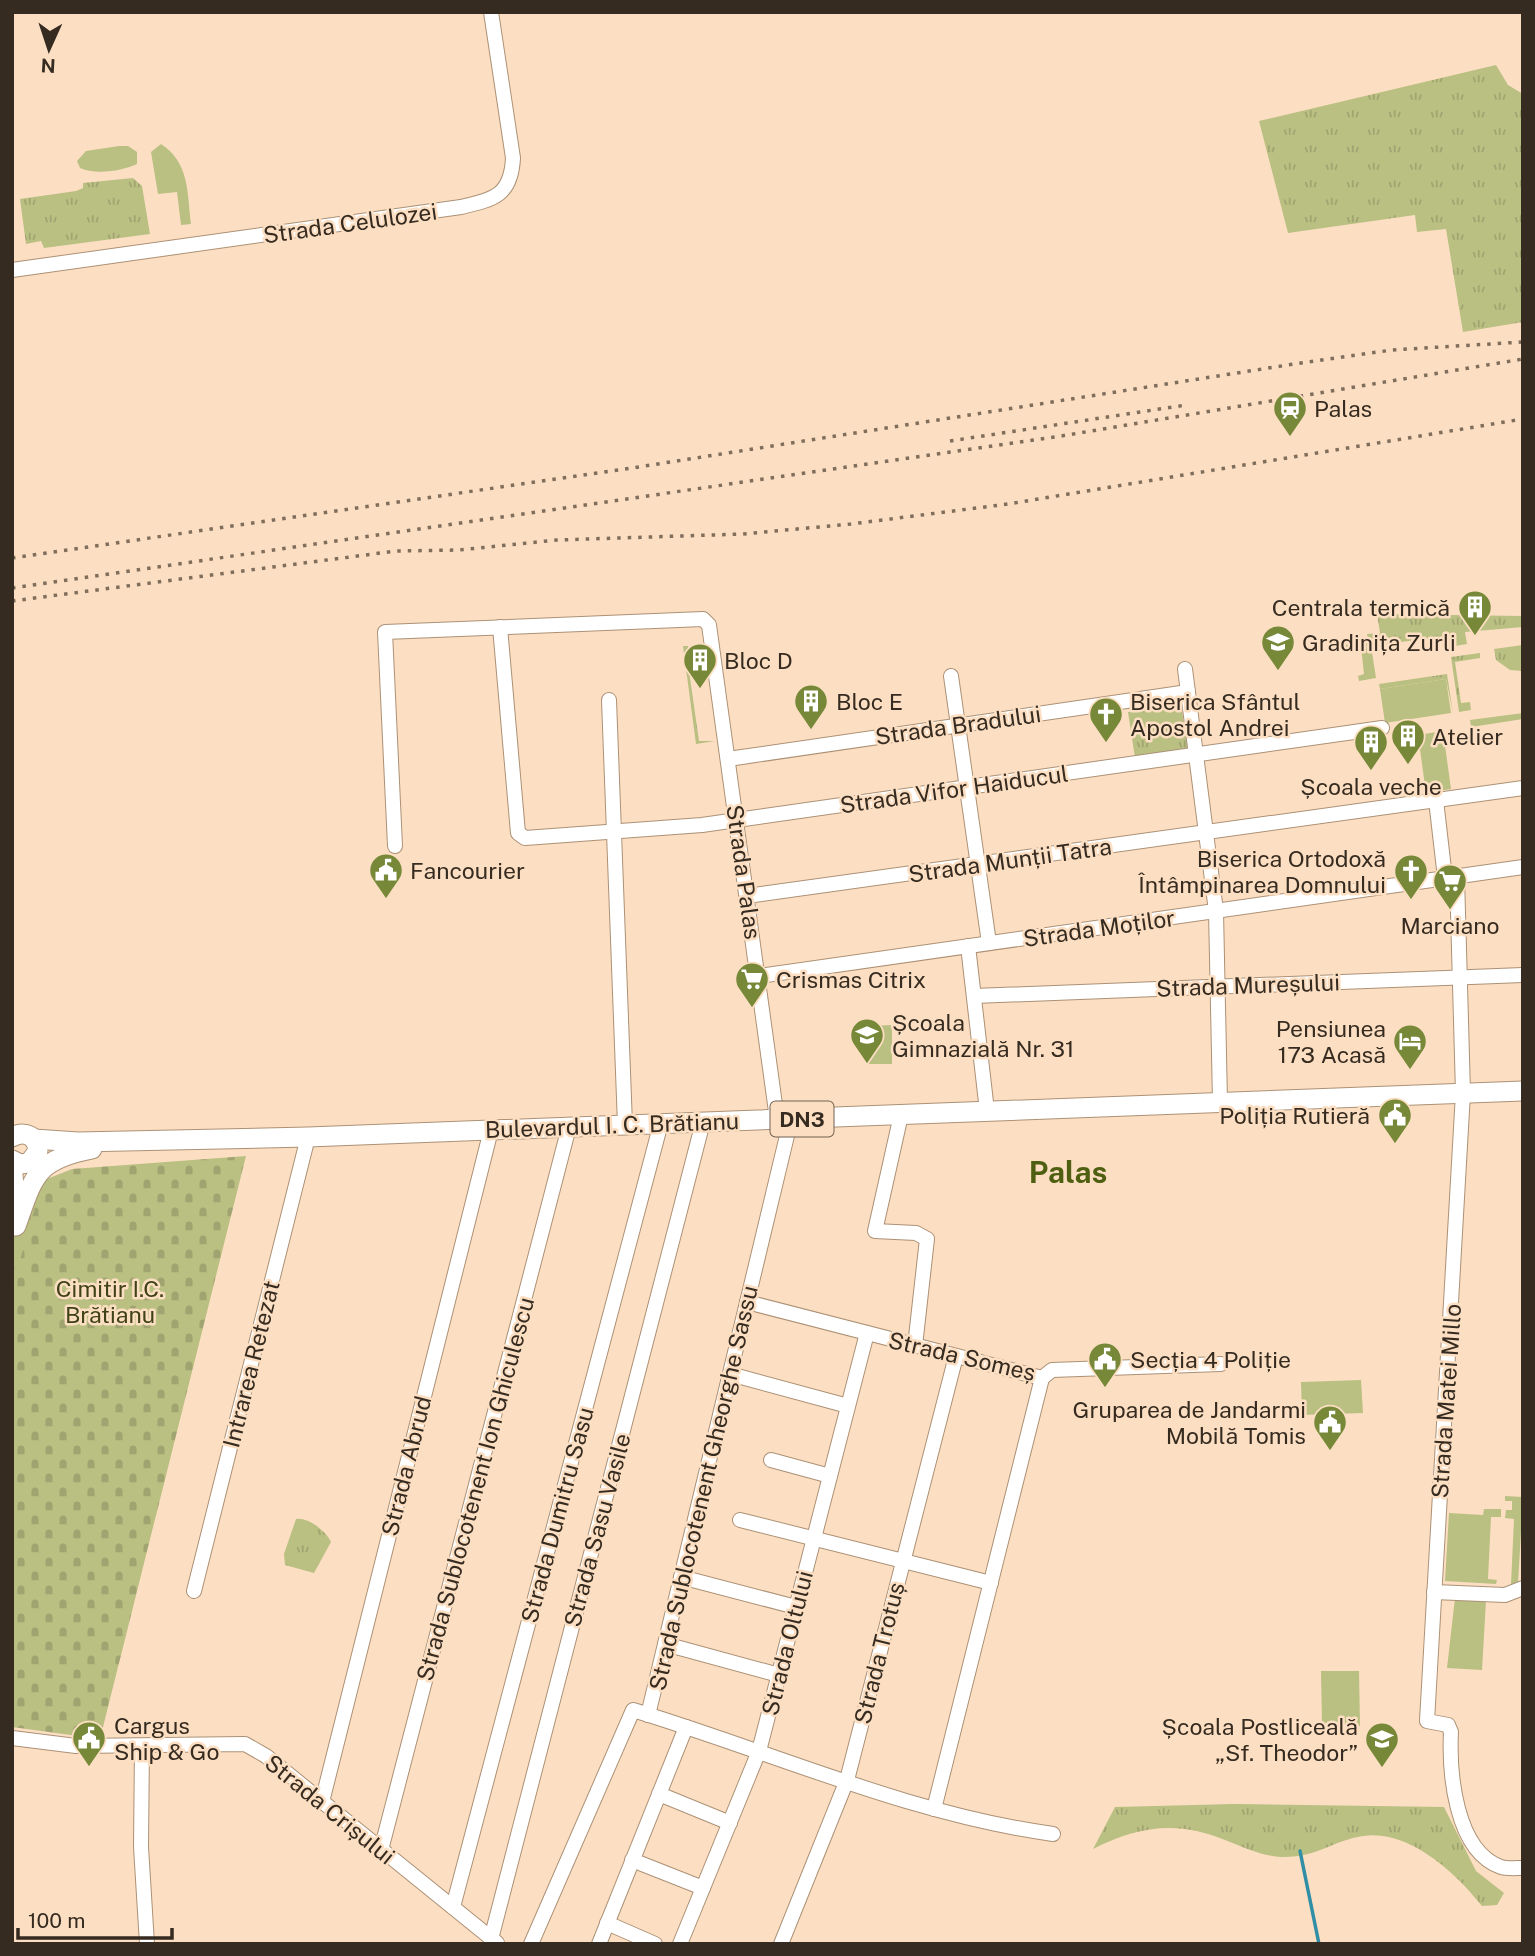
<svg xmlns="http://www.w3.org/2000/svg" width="1535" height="1956" viewBox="0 0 1535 1956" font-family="'Public Sans',sans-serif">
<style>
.grass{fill:url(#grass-tufts)}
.cemetery{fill:url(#cemetery-stones)}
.green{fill:#babf82}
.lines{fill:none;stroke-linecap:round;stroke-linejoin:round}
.stream{stroke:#308fa6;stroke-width:3.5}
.minor-casing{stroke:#ac9176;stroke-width:16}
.major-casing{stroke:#ac9176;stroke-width:21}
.minor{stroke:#fff;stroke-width:14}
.major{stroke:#fff;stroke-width:19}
.rail{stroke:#806e5d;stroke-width:3.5;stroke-dasharray:3.5 7;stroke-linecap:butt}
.labels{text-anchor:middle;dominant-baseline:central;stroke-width:5;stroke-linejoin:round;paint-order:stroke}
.shield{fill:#fcdfc2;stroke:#716151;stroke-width:2}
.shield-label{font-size:21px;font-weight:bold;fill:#362b20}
.street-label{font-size:23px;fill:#362b20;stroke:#fcdfc2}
.poi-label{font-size:23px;fill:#362b20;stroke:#fcdfc2;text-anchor:start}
.park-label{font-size:23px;fill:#3f4117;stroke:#fcdfc2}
.district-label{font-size:30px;font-weight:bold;fill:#4f5f11;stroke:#fcdfc2}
</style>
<defs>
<pattern id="grass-tufts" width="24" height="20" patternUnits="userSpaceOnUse" patternTransform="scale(1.75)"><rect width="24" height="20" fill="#babf82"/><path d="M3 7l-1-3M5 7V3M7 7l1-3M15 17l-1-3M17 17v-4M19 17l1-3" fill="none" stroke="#a0a470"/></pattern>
<pattern id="cemetery-stones" width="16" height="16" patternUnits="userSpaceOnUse" patternTransform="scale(1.75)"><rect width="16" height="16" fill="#babf82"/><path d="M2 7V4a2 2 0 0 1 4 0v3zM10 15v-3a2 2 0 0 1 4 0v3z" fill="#a0a470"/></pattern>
</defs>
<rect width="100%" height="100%" fill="#fcdfc2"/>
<g class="grass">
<path d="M1496,65l12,20 15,9v228l-60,10 -17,-103 -29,3 -2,-17 -127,18 -29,-112z"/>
<path d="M133,178l9,8 8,48 -106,14 -3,-7 -15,3 -6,-45 56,-8 7,-3v-5z"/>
<path d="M1377,614l146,2v11l-58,5 2,12 -24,4 -2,-11 -96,12 -1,-4 24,-3 -1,-8 13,-1z"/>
<path d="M1523,645v26l-13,-1 -14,-10 -2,-11z"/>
<path d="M683,646h5l2,13h4v4l-6,1 11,77h16l-19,3z"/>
<path d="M1480,653v5l-25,4 6,41 9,-1 1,8 -12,2 -8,-55z"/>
<path d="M1447,674l6,39 -7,-34 -66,10 -1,-5z"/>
<path d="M1181,704l7,46 -53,8 -7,-46z"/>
<path d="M47,1179l-35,110v-109z"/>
<path d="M296,1519c12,-2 30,12 35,23l-17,31 -29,-8 -1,-11z"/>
<path d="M1234,1804l210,3 32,64 28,22 -7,12 -15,1c-26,-33 -73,-77 -119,-70 -29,4 -46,22 -82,21 -19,-1 -38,-10 -56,-17 -47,-20 -88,-14 -132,9l22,-42z"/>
</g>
<path class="cemetery" d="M246,1156l-146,583 -88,-12v-438l28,-100 7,-10 25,-10z"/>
<g class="green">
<path d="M161,144c29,19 26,49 30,80l-10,1 -4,-33 -19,2 -7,-42z"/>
<path d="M119,146h9l9,6v12c-14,7 -42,11 -57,4l-3,-7 9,-10z"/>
<path d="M1371,646l5,32 -17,3 -1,-5 6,-2 -3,-27z"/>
<path d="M1446,679l5,34 -66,10 -5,-34z"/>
<path d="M1523,713v6l-52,8 -1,-7z"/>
<path d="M1443,731l8,58 -25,4 -8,-58z"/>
<path d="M892,1025v39h-24v-38z"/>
<path d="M1361,1380l2,33 -61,2 -1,-33z"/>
<path d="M1505,1496l18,1 -5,87h-7l3,-65 -9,-1 1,-8h6v-9h-7z"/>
<path d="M1484,1509h17v8h-10l-3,62 9,1 -1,4 -51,-3 4,-68 34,2z"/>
<path d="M1455,1598l31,2 -4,70 -35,-2z"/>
<path d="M1321,1671h38l1,55h-38z"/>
</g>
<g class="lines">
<path class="stream" d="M1300,1851l19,93"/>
<g class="minor-casing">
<g id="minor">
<path d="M12,270l449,-63c33,-8 50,-11 52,-49l-22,-146"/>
<path d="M500,627l18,206 7,5 177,-13 680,-97"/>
<path d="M1185,669l31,242 4,191"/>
<path d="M951,676l38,267"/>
<path d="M609,700l16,425"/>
<path d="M728,759l460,-67"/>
<path d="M1436,800l9,78"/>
<path d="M395,846l-10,-214 318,-13 6,6 68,494"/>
<path d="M1457,877l6,216 -36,628 21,4 3,7c-2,40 4,119 50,135 6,2 15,1 22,1"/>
<path d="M747,896l776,-108"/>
<path d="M968,946l19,165"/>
<path d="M759,976l764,-109"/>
<path d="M974,996l549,-21"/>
<path d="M901,1115l-26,116 41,2 11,6 -12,107"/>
<path d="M747,1302l295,76"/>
<path d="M730,1374l118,32"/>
<path d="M1042,1378l10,-8 169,-6"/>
<path d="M771,1460l59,16"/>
<path d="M740,1520l251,63"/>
<path d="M681,1577l115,30"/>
<path d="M194,1591l114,-454"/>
<path d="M1434,1592l71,3 18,-7"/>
<path d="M665,1644l114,31"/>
<path d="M648,1715l143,-596"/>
<path d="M12,1738l64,8 169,-2 21,12 231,187"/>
<path d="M142,1746l-1,101 6,97"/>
<path d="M659,1794l71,29"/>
<path d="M322,1802l169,-672"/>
<path d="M934,1809l108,-431"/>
<path d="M381,1850l188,-723"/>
<path d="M632,1860l71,28"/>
<path d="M453,1907l208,-784"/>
<path d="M607,1923l48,21"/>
<path d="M491,1939l212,-817"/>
<path d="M531,1944l102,-234c139,42 275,104 420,124"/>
<path d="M599,1944l87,-217"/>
<path d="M680,1944l79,-193 108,-418"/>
<path d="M781,1944l66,-164 109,-424"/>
</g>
</g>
<g class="major-casing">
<g id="major">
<path d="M12,1137c13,-7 25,-1 26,14l-9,12 -9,1 -8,-4"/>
<path d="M34,1139l44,3 230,-5 1215,-46"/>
<path d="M12,1163l4,48"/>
<path d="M16,1226c18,-50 19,-66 76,-77"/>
</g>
</g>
<use href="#minor" class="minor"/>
<use href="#major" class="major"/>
<g class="rail">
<path d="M950,441l236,-36"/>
<path d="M12,558l620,-90 662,-104 98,-14 130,-8"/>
<path d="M12,588l1049,-152 462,-77"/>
<path d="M12,601l384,-50 63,-1 98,-10 186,-6 108,-10 157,-20 515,-85"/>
</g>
</g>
<defs>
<g id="station-pin" transform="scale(1.75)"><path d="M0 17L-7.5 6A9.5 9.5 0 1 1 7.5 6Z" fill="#778939" stroke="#fcdfc2"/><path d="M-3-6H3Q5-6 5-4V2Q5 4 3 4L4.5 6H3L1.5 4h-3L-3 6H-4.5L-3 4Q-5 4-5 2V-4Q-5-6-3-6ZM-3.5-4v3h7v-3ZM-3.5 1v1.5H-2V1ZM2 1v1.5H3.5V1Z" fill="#fff"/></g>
<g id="building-pin" transform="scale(1.75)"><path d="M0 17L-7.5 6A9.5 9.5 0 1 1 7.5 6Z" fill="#778939" stroke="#fcdfc2"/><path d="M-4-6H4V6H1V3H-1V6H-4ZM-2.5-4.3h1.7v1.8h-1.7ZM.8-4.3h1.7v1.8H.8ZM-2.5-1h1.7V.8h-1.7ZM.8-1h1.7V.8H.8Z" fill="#fff"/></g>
<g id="school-pin" transform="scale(1.75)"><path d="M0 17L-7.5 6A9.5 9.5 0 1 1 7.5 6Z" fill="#778939" stroke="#fcdfc2"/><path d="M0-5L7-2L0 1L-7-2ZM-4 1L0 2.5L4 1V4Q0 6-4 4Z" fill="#fff"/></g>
<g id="church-pin" transform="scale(1.75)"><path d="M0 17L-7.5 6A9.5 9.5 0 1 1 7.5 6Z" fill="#778939" stroke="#fcdfc2"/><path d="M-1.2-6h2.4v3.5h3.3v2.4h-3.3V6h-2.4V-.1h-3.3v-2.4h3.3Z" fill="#fff"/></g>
<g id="civic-pin" transform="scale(1.75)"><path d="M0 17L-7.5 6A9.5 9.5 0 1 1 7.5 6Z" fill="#778939" stroke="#fcdfc2"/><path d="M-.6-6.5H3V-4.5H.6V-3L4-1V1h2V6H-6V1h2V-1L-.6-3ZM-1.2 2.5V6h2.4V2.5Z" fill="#fff"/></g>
<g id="supermarket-pin" transform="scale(1.75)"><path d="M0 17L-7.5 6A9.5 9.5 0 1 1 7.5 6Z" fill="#778939" stroke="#fcdfc2"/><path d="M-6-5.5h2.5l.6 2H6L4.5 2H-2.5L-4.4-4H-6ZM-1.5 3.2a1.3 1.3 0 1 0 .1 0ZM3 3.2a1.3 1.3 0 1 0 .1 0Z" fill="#fff"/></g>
<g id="hotel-pin" transform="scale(1.75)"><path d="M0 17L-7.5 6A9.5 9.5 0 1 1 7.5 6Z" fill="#778939" stroke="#fcdfc2"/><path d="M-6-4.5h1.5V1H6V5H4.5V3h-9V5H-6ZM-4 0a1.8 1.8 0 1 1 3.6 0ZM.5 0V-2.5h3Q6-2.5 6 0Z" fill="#fff"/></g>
</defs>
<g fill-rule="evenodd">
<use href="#station-pin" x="1290" y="408"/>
<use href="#building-pin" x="1475" y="607"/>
<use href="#school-pin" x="1278" y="642"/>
<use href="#building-pin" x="700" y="660"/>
<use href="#building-pin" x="811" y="701"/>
<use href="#church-pin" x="1106" y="714"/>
<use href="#building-pin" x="1408" y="736"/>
<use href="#building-pin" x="1371" y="742"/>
<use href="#civic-pin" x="386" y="870"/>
<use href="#church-pin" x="1411" y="871"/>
<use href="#supermarket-pin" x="1450" y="881"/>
<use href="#supermarket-pin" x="752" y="979"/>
<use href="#school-pin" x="867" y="1035"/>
<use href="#hotel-pin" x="1410" y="1041"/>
<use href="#civic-pin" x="1395" y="1115"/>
<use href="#civic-pin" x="1105" y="1359"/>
<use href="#civic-pin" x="1330" y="1422"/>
<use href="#civic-pin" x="89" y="1738"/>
<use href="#school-pin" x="1382" y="1739"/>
</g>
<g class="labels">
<rect class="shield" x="770.5" y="1101.5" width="63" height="35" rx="5"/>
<g class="shield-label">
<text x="802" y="1119">DN3</text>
</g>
<g class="street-label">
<text transform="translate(350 223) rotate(-8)">Strada Celulozei</text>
<text transform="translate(958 725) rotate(-8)">Strada Bradului</text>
<text transform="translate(954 789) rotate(-8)">Strada Vifor Haiducul</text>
<text transform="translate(1010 860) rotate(-8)">Strada Munții Tatra</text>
<text transform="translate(744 872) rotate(82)">Strada Palas</text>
<text transform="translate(1099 928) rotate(-8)">Strada Moților</text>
<text transform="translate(1248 985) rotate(-2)">Strada Mureșului</text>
<text transform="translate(612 1125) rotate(-2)">Bulevardul I. C. Brătianu</text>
<text transform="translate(962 1356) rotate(13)">Strada Someș</text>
<text transform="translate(251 1364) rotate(-76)">Intrarea Retezat</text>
<text transform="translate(1446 1401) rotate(-86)">Strada Matei Millo</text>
<text transform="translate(406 1466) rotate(-76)">Strada Abrud</text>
<text transform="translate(703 1488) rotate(-77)">Strada Sublocotenent Gheorghe Sassu</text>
<text transform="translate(475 1489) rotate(-75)">Strada Sublocotenent Ion Ghiculescu</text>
<text transform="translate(557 1515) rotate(-75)">Strada Dumitru Sasu</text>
<text transform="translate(597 1530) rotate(-75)">Strada Sasu Vasile</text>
<text transform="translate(787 1643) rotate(-76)">Strada Oltului</text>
<text transform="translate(879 1653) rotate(-76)">Strada Trotuș</text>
<text transform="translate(330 1809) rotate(39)">Strada Crișului</text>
</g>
<g class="poi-label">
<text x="1314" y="408">Palas</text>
<text x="1450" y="607" text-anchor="end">Centrala termică</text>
<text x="1302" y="642">Gradinița Zurli</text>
<text x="724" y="660">Bloc D</text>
<text x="836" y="701">Bloc E</text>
<text x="1130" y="701">Biserica Sfântul<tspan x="1130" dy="26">Apostol Andrei</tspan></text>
<text x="1432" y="736">Atelier</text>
<text x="1371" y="786" text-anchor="middle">Școala veche</text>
<text x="1386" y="858" text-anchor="end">Biserica Ortodoxă<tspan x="1386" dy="26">Întâmpinarea Domnului</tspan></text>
<text x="410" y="870">Fancourier</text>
<text x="1450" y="925" text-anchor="middle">Marciano</text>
<text x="776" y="979">Crismas Citrix</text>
<text x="892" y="1022">Școala<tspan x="892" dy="26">Gimnazială Nr. 31</tspan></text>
<text x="1386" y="1028" text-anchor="end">Pensiunea<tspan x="1386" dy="26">173 Acasă</tspan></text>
<text x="1370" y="1115" text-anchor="end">Poliția Rutieră</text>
<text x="1130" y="1359">Secția 4 Poliție</text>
<text x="1306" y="1409" text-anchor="end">Gruparea de Jandarmi<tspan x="1306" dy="26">Mobilă Tomis</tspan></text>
<text x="114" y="1725">Cargus<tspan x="114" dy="26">Ship &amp; Go</tspan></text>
<text x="1358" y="1726" text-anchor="end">Școala Postliceală<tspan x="1358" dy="26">„Sf. Theodor”</tspan></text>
</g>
<g class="park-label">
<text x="110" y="1288">Cimitir I.C.<tspan x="110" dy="26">Brătianu</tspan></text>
</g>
<g class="district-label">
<text x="1068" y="1172">Palas</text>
</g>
</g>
<rect width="1535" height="1956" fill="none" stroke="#362b20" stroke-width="28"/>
<g transform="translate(49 49) rotate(183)" stroke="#fcdfc2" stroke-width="5" paint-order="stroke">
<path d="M0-5L12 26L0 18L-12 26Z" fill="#362b20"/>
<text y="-10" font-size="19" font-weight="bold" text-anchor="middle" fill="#362b20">N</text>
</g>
<path d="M18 1928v10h154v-10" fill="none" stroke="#362b20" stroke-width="3.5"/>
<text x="28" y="1928" font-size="21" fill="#362b20" stroke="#fcdfc2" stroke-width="5" paint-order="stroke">100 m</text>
</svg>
